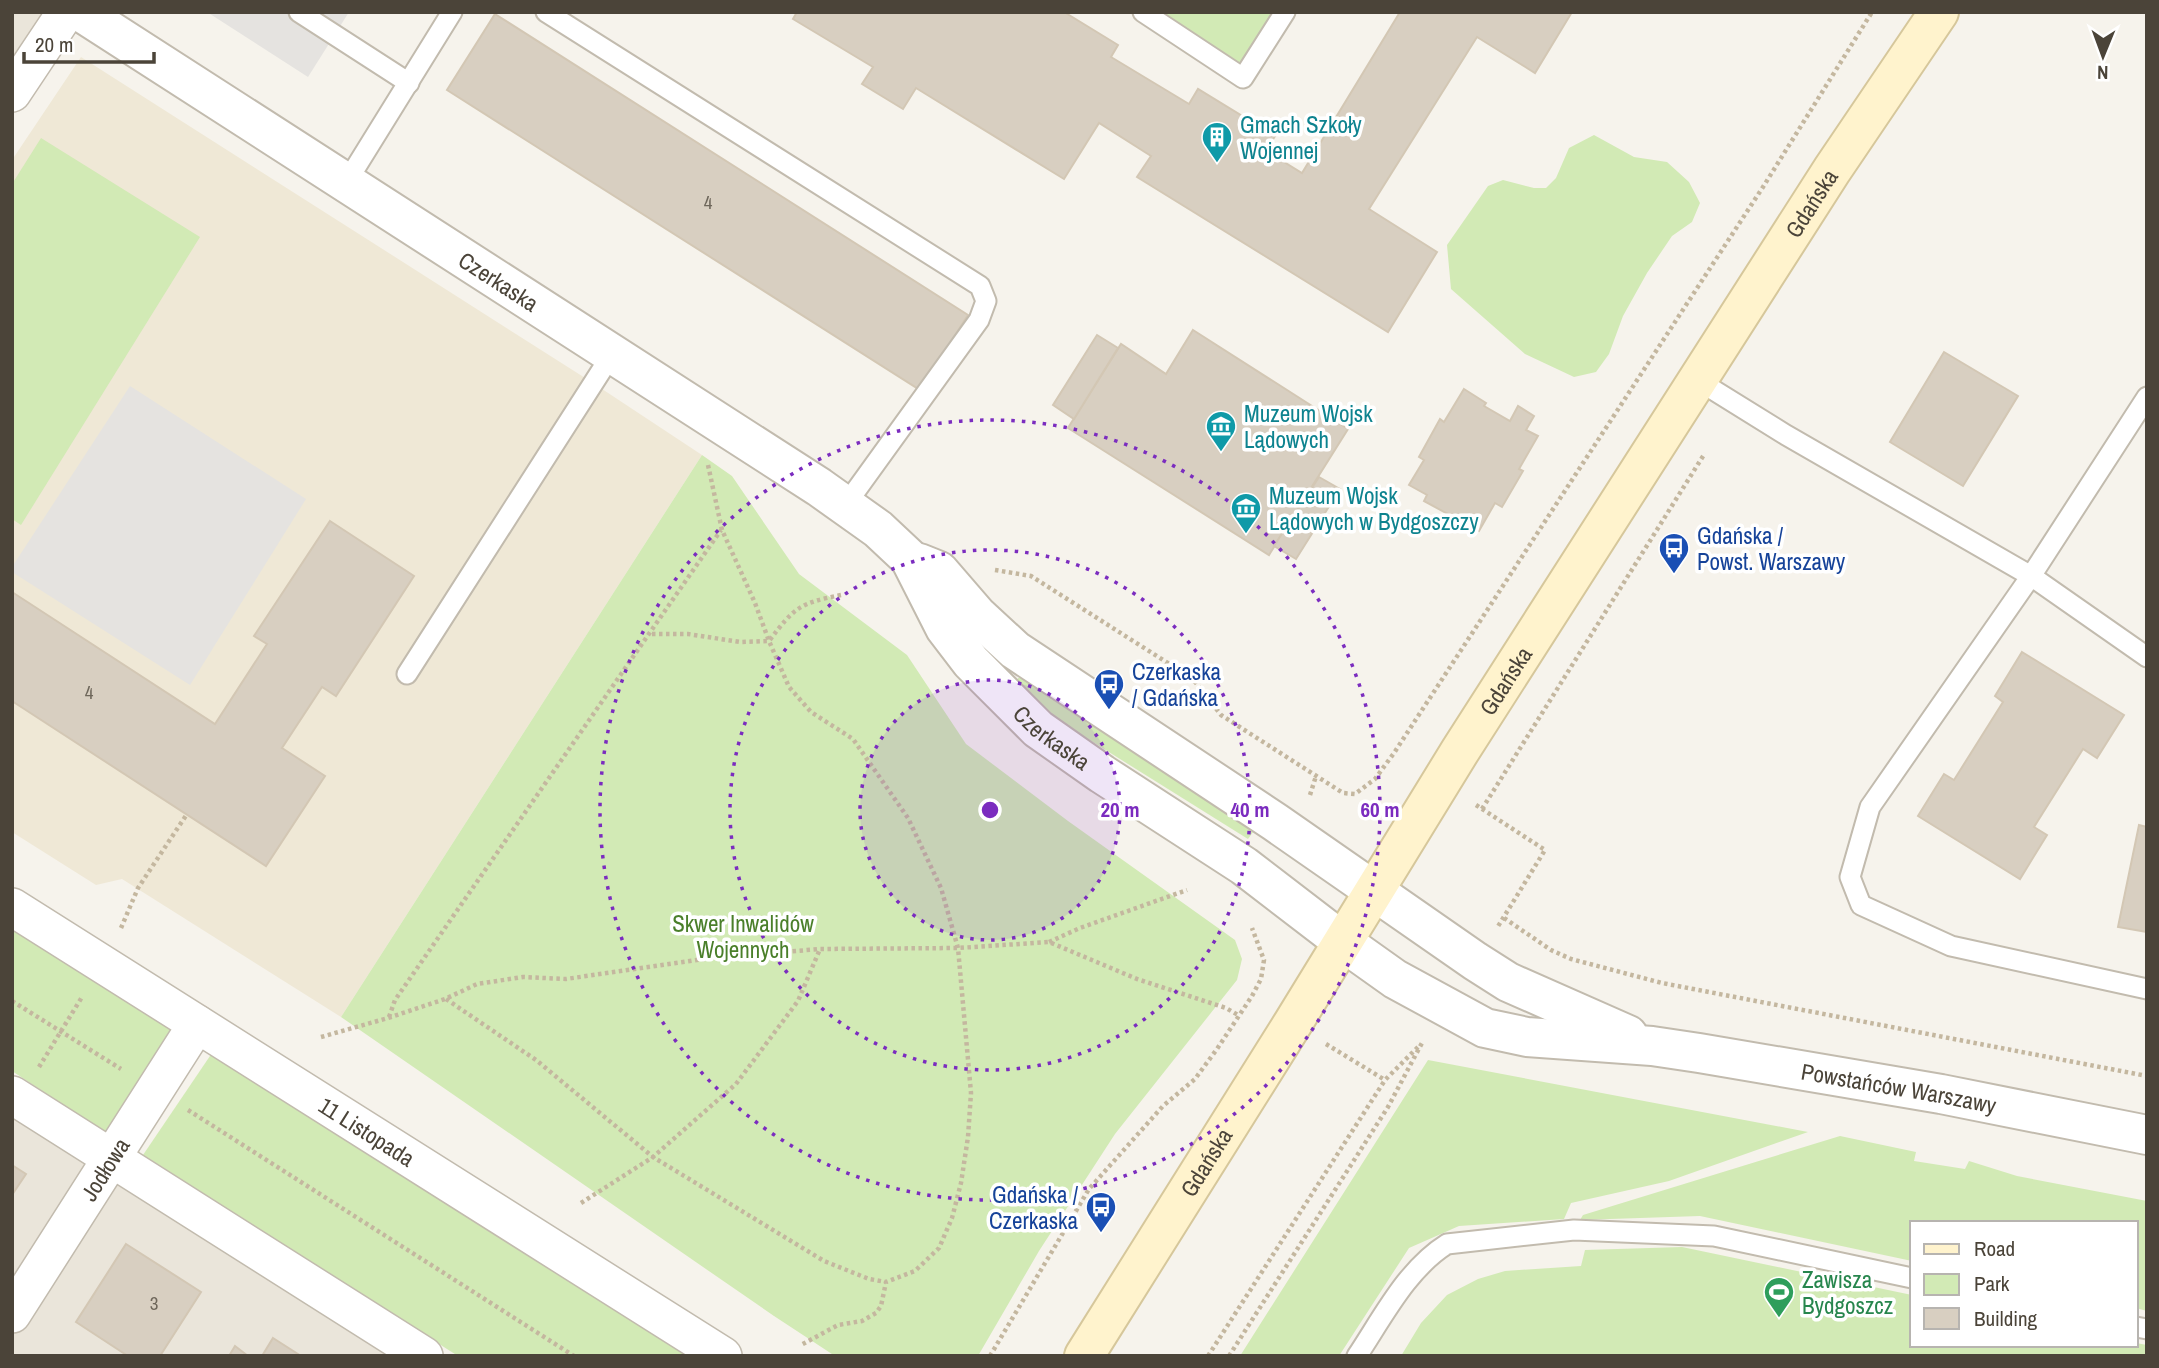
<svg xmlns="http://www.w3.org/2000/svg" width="2159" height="1368" viewBox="0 0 2159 1368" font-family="'Archivo Narrow',sans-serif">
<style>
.residential{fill:#eae5da}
.education{fill:#efe8d6}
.green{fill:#d2eab5}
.parking{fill:#e5e3e0}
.building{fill:#d8cfc1;stroke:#d3c7b4;stroke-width:2}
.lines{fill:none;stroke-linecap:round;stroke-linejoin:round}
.service-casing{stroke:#c2bbae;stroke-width:23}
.minor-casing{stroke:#c2bbae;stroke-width:40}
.tertiary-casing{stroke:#c2bbae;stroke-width:42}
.secondary-casing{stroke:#d6c79b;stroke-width:42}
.path{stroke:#c4b79f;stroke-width:4.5;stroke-dasharray:3.5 3.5;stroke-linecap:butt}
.service{stroke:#fff;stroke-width:19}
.minor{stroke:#fff;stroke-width:37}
.tertiary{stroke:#fff;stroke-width:38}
.secondary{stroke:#fff3cd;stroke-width:38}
.ring{fill:none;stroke:#7b2cbf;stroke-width:3.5;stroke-dasharray:3.5 7}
.labels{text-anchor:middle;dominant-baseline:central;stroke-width:7;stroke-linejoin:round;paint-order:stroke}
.number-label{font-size:19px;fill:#6e675b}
.culture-label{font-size:23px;fill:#0d838f;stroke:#fff;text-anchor:start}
.street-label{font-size:23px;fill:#4b4439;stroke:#fff}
.transit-label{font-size:23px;fill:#164399;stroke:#fff;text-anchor:start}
.park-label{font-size:23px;fill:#4a7f2a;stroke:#fff}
.leisure-label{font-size:23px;fill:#27864d;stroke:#fff;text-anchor:start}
.centre{fill:#7b2cbf;stroke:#fff;stroke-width:3.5}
.ring-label{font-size:21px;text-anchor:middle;font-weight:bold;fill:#7b2cbf;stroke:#fff;stroke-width:7;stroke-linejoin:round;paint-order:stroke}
</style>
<rect width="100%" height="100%" fill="#f6f3ec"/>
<g class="residential">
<path d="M12,12h31l-31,46z"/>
<path d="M12,1095l412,261h-412z"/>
</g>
<path class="education" d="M81,57l512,326 109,72 -361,562 -219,-138 -26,6 -84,-53v-672z"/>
<g class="green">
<path d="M1144,12h138l-41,63z"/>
<path d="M1594,135l40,22 33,5 22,20 11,21 -8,19 -20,14 -25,37 -24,43 -14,38 -13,18 -22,5 -49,-23 -74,-65 -4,-44 41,-59 15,-6 31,8h12l10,-10 13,-30z"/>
<path d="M41,138l159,99 -179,288 -9,-6v-335z"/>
<path d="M702,455l30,21 67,98 108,81 59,89 102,77 167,119 7,19 -5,21 -122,154 -76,117 -61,105h-143l-61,-40 -433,-299z"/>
<path d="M1018,678h8l232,147 -10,14 -184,-115 -30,-22 -17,-20z"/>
<path d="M12,920l164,103 -70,110 -94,-62z"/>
<path d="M212,1053l476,303h-230l-315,-201z"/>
<path d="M1428,1060l380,72 -139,49 -98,22 -7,16 -105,7 -50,22 -70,108h-99z"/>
<path d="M1840,1136l76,16 -2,9 51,8 4,-8 48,15 130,25v110l-11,-3v-85h-224v38l-212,-45 -120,4 3,-5z"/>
<path d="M1682,1247l230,48v50h224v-2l11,2v11h-746l20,-33 26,-28 31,-16 27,-8 76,-5 4,-16z"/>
</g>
<g class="parking">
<path d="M207,12h142l-41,65z"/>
<path d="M130,386l176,113 -116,186 -178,-113v-5z"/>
</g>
<g class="building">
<path d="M797,12h267l54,33 -7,12 78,47 9,-15 77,47 -9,15 36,22 98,-161h172l-37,61 -58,-36 -108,172 68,43 -49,80 -251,-155 14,-21 -52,-33 -35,56 -148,-91 -13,21 -41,-25 11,-17 -80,-48z"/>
<path d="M495,14l473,301 -48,75 -473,-300z"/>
<path d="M1193,330l155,99 -79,126 -201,-127 53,-84 45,30z"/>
<path d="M1097,335l21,13 -44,71 -21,-14z"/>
<path d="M1944,352l74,44 -55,90 -73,-44z"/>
<path d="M1464,389l22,14 -2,3 26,15 8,-15 16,10 -8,14 12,6 -19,33 4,2 -21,36 -7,-4 -16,28 -55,-30 3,-6 -18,-10 15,-25 -5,-3 21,-38 4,3z"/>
<path d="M1319,477l21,12 -44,70 -22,-13z"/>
<path d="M330,521l84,55 -78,120 -14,-9 -40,61 43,28 -59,90 -254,-165v-109l203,132 52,-80 -13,-8z"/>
<path d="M2022,652l102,63 -27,43 -14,-9 -49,78 13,8 -27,44 -102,-63 26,-42 10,6 49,-78 -8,-6z"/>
<path d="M2139,825l8,2v105l-29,-5z"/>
<path d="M12,1165l14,9 -14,21z"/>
<path d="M126,1244l75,48 -41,64h-32l-52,-34z"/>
<path d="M273,1338l28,18h-39z"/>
<path d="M235,1346l13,10h-19z"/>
</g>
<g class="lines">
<g class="service-casing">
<g id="service">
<path d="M299,12l110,71"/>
<path d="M546,12l434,274 6,15 -7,19 -135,187"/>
<path d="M1143,12l100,66 42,-66"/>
<path d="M346,183l106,-171"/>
<path d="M1699,381l87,54 245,141 -161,231 -20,70 11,28 90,41 196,43"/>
<path d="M2147,397l-116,179 116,81"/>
<path d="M407,674l205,-320"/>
<path d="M2136,1327l11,2"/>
<path d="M1357,1356c26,-39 50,-87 90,-112l127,-14 140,6 198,42"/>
</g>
</g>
<g class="minor-casing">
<g id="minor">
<path d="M12,93l54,-81"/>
<path id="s1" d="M12,907l711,449"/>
<path d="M12,1095l412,261"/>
<path id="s2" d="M12,1314l185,-290"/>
</g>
</g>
<g class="tertiary-casing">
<g id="tertiary">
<path id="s3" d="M81,12l738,475 59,42 32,30 35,69 26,34 67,67 64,45 142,92 99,76 52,37 90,49 42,9 125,9 47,7 242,41 206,41"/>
<path d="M919,563l20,8 38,44 38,35 260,172 200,139 33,21 120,53"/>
</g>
</g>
<g class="secondary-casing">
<g id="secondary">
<path id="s4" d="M1084,1356l209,-333 167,-272 372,-581 107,-158"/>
</g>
</g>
<g class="path">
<path d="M708,465l14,65 33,73 14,38 20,46 22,25 42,27 55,79 33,70 17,60 13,145 -3,44 -7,46 -9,35 -13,30 -24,23 -29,11 -5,24 -5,7 -14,8 -24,4 -37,20"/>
<path d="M995,570l36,6 162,103 28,36 122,78 12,1 20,-15 19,-26 369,-566 109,-175"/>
<path d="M652,634h36l52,8 29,-1c25,-33 30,-38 72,-46"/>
<path d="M1310,795l6,-19"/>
<path d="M1476,805l69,45 -48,78"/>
<path d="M1482,809l223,-356"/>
<path d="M1504,918l47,32 20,9 91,24 485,93"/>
<path d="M121,928l17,-40 49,-74"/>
<path d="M1049,942l31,-14 107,-38"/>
<path d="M446,999l90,61 117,97 171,104 45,18 17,3"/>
<path d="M12,1001l109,68"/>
<path d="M389,1017l6,-17 326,-470"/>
<path d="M321,1037l67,-19 57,-19 32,-15 46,-7 43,2 144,-21 110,-9 138,-1 91,-6 88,37 89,29 12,7"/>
<path d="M1326,1044l59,36"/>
<path d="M39,1067l43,-70"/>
<path d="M188,1110l386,246"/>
<path d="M581,1203l72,-46 83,-73 62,-83 22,-52"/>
<path d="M990,1356l99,-167 74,-83 32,-27 22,-30 35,-53 9,-17 3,-19 -12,-32"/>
<path d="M1208,1356l177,-276 33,-33"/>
<path d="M1229,1356l159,-249 35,-66"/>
</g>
<use href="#service" class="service"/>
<use href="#minor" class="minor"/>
<use href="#tertiary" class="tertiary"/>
<use href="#secondary" class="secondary"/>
</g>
<circle cx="990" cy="810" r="130" fill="#7b2cbf" fill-opacity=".12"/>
<g class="ring">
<circle cx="990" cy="810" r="130"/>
<circle cx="990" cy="810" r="260"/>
<circle cx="990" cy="810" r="390"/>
</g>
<defs>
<g id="building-pin" transform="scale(1.575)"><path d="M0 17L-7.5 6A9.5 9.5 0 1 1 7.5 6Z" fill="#0f9aa8" stroke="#fff"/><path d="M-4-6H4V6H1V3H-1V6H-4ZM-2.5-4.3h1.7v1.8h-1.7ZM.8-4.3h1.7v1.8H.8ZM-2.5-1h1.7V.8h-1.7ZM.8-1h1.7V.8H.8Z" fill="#fff"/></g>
<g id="museum-pin" transform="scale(1.575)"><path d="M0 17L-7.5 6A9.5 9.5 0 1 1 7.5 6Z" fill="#0f9aa8" stroke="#fff"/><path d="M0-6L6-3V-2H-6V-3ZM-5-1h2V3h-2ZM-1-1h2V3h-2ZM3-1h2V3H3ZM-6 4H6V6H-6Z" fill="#fff"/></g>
<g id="bus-pin" transform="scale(1.575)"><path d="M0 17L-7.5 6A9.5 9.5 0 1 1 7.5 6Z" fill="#1a4fb4" stroke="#fff"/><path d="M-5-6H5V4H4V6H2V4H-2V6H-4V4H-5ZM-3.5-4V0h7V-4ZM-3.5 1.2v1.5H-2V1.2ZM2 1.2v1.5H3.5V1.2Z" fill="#fff"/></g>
<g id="stadium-pin" transform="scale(1.575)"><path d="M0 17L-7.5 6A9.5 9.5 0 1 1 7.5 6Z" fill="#2e9e5b" stroke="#fff"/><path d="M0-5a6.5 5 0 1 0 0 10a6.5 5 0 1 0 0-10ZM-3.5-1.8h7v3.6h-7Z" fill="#fff"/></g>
</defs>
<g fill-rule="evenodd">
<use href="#building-pin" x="1217" y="137"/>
<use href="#museum-pin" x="1221" y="426"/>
<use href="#museum-pin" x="1246" y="508"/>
<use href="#bus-pin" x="1674" y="548"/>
<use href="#bus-pin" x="1109" y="684"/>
<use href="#bus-pin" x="1101" y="1207"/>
<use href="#stadium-pin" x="1779" y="1292"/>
</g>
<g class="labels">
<g class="number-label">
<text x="708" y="202">4</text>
<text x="89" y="692">4</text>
<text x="154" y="1303">3</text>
</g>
<g class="culture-label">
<text x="1240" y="124">Gmach Szkoły<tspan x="1240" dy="26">Wojennej</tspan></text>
<text x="1244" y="413">Muzeum Wojsk<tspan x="1244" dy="26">Lądowych</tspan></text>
<text x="1269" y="495">Muzeum Wojsk<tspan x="1269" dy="26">Lądowych w Bydgoszczy</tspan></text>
</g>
<g class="street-label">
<text stroke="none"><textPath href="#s4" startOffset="1363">Gdańska</textPath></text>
<text stroke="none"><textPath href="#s3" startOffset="497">Czerkaska</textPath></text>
<text stroke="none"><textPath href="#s4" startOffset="796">Gdańska</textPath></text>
<text stroke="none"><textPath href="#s3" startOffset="1225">Czerkaska</textPath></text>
<text stroke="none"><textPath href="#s3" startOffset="2166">Powstańców Warszawy</textPath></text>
<text stroke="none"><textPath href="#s1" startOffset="420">11 Listopada</textPath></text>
<text stroke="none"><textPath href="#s4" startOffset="229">Gdańska</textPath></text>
<text stroke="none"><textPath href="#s2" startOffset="172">Jodłowa</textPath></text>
</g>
<g class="transit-label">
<text x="1697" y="535">Gdańska /<tspan x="1697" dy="26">Powst. Warszawy</tspan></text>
<text x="1132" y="671">Czerkaska<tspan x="1132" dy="26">/ Gdańska</tspan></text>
<text x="1078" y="1194" text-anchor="end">Gdańska /<tspan x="1078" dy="26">Czerkaska</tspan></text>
</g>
<g class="park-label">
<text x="743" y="923">Skwer Inwalidów<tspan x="743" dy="26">Wojennych</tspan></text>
</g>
<g class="leisure-label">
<text x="1802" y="1279">Zawisza<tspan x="1802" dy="26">Bydgoszcz</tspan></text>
</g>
</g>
<circle cx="990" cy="810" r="10" class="centre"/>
<g class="ring-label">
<text x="1120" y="817">20 m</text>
<text x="1250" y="817">40 m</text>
<text x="1380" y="817">60 m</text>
</g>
<rect width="2159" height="1368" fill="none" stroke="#4b4439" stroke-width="28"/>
<rect x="1910" y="1221" width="228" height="126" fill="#ffffff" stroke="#b7b4b0" stroke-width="2"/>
<rect x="1924" y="1244" width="35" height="10" fill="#fff3cd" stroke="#b7b4b0" stroke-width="2"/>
<text x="1974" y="1256" font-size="21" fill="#4b4439">Road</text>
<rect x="1924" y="1274" width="35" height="21" fill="#d2eab5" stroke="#b7b4b0" stroke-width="2"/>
<text x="1974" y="1291" font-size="21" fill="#4b4439">Park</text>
<rect x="1924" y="1308" width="35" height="21" fill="#d8cfc1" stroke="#b7b4b0" stroke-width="2"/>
<text x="1974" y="1326" font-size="21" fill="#4b4439">Building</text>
<g transform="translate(2103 56) rotate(181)" stroke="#ffffff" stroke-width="5" paint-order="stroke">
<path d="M0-5L12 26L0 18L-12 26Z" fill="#4b4439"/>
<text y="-10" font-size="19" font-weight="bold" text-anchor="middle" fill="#4b4439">N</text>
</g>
<path d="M24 52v10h130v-10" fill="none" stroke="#4b4439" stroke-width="3.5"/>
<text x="35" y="52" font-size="21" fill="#4b4439" stroke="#ffffff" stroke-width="5" paint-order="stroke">20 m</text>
</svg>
